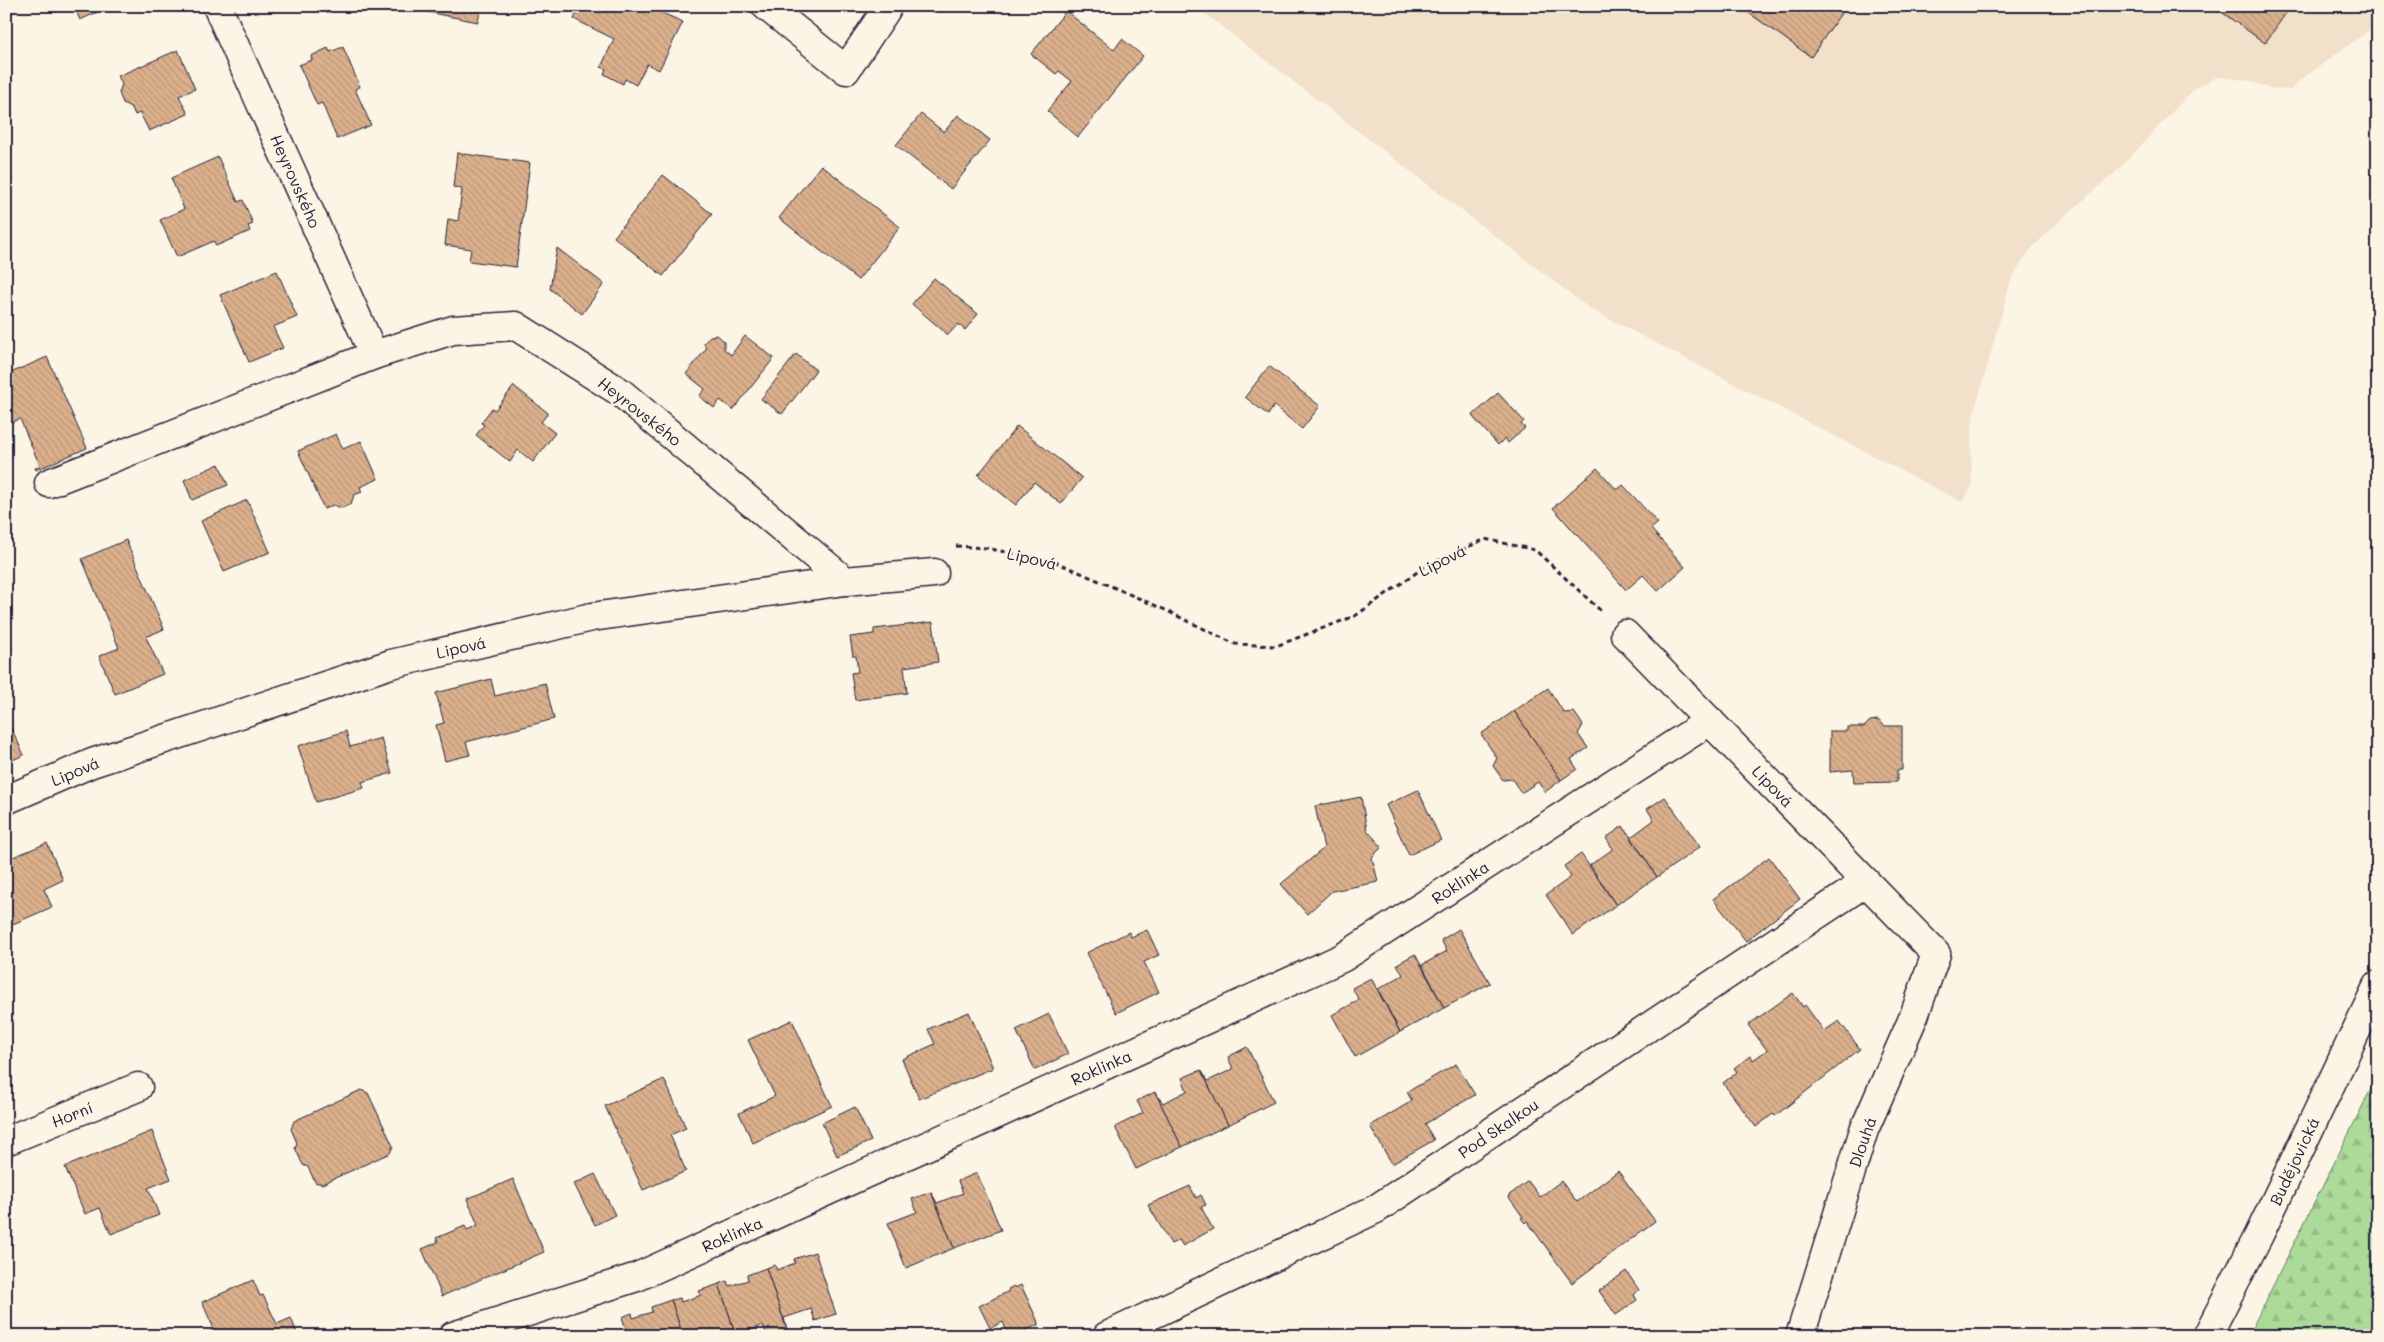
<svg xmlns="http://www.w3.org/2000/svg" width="2384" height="1342" viewBox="0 0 2384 1342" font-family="Mali,sans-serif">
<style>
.built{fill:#f2e0ca}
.forest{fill:url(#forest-firs);stroke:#677e6a}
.building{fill:url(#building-back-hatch);stroke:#22223b}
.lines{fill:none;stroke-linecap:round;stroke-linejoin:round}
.street-casing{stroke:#22223b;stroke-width:31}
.secondary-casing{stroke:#22223b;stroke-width:31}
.path{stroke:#22223b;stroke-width:3;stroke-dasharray:5 4;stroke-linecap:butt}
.street{stroke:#fcf5e5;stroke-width:28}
.secondary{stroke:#fcf5e5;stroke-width:28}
.labels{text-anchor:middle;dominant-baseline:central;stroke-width:4.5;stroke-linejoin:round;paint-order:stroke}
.street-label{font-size:16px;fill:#22223b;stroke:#fcf5e5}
</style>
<defs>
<pattern id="forest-firs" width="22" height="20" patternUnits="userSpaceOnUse" patternTransform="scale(1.25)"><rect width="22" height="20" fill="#acda99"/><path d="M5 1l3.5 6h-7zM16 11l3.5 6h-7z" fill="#94bb85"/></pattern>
<pattern id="building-back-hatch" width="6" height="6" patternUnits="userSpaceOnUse" patternTransform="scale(1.25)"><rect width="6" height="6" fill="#dbb08c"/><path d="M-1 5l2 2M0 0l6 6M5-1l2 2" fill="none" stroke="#bc977a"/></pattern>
</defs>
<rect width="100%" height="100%" fill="#fcf5e5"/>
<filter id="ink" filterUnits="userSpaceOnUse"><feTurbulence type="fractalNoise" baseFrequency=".02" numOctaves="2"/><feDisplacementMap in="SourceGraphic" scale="10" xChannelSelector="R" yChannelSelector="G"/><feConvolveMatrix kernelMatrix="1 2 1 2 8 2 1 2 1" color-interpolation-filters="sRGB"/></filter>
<g filter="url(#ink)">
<path class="built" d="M1195,6h1183v18l-79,57 -8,9 -20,-1 -24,-9 -30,-3 -22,11 -80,85 -49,42 -37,36 -18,29 -38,137 -2,29 1,41 -10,15 -372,-193z"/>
<path class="forest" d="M2378,1075v261h-130z"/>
<g class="building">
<path d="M74,6h37l-31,14z"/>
<path d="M423,6h58l-3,16 -56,-11z"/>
<path d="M580,6h66l37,16 -24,48 -12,-6 -11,21 -11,-6 -2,5 -19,-10 2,-5 -5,-2 13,-28 -40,-20z"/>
<path d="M1739,6h107l-35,51z"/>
<path d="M2213,6h78l-26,37z"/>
<path d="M1066,11l48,39 8,-11 21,17 -65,81 -31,-26 25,-30 -13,-10 -3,3 -25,-20z"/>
<path d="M343,47l17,40 -5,2 16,36 -34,14 -15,-36 -5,2 -18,-40 13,-5 -1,-4 17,-8 2,4z"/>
<path d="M178,50l17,39 -16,7 9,18 -39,17 -9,-18 -5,2 -3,-7 -9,-5 -4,-10 3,-9 -4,-8z"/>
<path d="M921,114l23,18 14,-17 32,25 -39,49 -55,-44z"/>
<path d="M457,153l73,10 -14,104 -47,-6 2,-12 -26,-4 3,-26 10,2 4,-32 -9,-2z"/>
<path d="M218,157l20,45 5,-2 10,24 -5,2 2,5 -34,15 -2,-5 -37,16 -17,-37 24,-11 -13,-31z"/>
<path d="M821,165l79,62 -42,53 -79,-62z"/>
<path d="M663,175l49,39 -49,62 -49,-39z"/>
<path d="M557,248l47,36 -22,30 -32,-25z"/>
<path d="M277,271l20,46 -24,10 10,21 -34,14 -29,-67z"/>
<path d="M934,278l44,36 -13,16 -7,-6 -10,11 -36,-31z"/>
<path d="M717,335l7,6v8l7,6 14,-19 29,22 -41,52 -13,-10 -6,8 -15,-12 6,-7 -19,-15 20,-25 -2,-6 6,-7z"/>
<path d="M796,354l20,16 -34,44 -21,-15z"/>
<path d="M47,357l40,91 -51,22 -1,-2 5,-2 -20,-47 -14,6v-50z"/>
<path d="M1269,366l51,40 -18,23 -28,-23 -6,9 -23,-18z"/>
<path d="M514,386l34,27 -7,9 14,11 -22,29 -15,-12 -8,12 -34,-27 8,-10 -3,-2 11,-15 3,2z"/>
<path d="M1498,393l26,28 -3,3 4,4 -17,15 -3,-5 -7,7 -26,-29z"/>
<path d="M1017,426l65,52 -21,26 -27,-22 -18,23 -38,-30z"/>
<path d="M336,434l7,15 18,-8 17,38 -18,8 2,5 -8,3 -3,9 -9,4 -9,-3 -9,4 -26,-58z"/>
<path d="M219,464l9,21 -36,15 -8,-20z"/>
<path d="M1597,468l20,22 6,-5 35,38 -7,6 34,38 -27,24 -15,-16 -17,15 -73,-82z"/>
<path d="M247,500l23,52 -46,20 -23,-51z"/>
<path d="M126,540l38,89 -18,8 17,37 -48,20 -16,-38 20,-8 -37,-89z"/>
<path d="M933,622l5,40 -34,5 3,26 -52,7 -4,-27 7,-1 -2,-16h-3l-3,-19 24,-3v-5z"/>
<path d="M491,679l4,17 50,-13 9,36 -88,23 4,13 -25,6 -9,-36 8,-2 -8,-30z"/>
<path d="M1548,688l16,25 10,-1 9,13 -5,9 10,14 -17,11 6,10 -16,11 -47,-69z"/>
<path d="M1514,711l47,69 -16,12 -7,-10 -17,11 -9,-14 -9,1 -10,-14 4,-8 -16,-24z"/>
<path d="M6,717l18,38 -18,8z"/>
<path d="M1878,720l7,6h17v44h-5v12l-43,1 -1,-13 -23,2v-41h17v-4h17l6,-6z"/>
<path d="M346,731l4,16 31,-9 11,35 -30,9 2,6 -48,14 -18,-56z"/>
<path d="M1418,790l23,50 -32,15 -23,-50z"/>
<path d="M1361,797l6,33 15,17 -10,10 6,25 -46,9 -25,23 -26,-30 43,-36 -9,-42z"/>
<path d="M1665,797l35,50 -43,30 -26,-40 23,-17 -7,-11z"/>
<path d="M1623,826l34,51 -41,28 -26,-40 23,-16 -7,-11z"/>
<path d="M47,843l16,37 -19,9 8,18 -46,20v-67z"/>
<path d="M1581,854l35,51 -43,30 -27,-40 25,-18 -7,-11z"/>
<path d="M1769,857l31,42 -54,42 -33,-42z"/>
<path d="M1459,929l31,54 -46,25 -22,-43 25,-14 -6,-11z"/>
<path d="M1147,930l12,25 -15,7 15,30 -43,21 -30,-60 43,-21 2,5z"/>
<path d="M1415,954l29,54 -44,24 -22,-43 25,-14 -6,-11z"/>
<path d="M1371,978l29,54 -45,25 -23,-42 27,-15 -7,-12z"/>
<path d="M1793,993l10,14 2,-2 19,26 15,-10 21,28 -85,67 -2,-2 -17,13 -33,-44 14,-11 -3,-4 16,-12 3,4 14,-10 -19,-25z"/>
<path d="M969,1012l24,56 -74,31 -17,-40 33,-15 -7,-15z"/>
<path d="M1049,1014l19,40 -33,16 -19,-40z"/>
<path d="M792,1020l40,86 -79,37 -14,-30 36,-17 -27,-56z"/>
<path d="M1247,1047l27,55 -46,23 -27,-55 7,11 25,-12 -5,-12z"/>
<path d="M1456,1064l19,31 -50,29 9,16 -42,24 -22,-38 42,-25 -5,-9z"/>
<path d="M1201,1070l27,55 -46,22 -27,-55 8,11 24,-12 -5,-13z"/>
<path d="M664,1079l22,49 -16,7 16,36 -43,19 -38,-84z"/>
<path d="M361,1090l7,3 25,53 -3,7 -68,31 -7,-2 -7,-15 -5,-2 -8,-17 2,-5 -6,-14 3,-8z"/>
<path d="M1155,1092l27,55 -46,22 -21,-42 28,-14 -6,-12z"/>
<path d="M855,1107l16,34 -34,15 -15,-33z"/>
<path d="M152,1131l19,48 -23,9 11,27 -48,19 -11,-26 -15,6 -20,-47z"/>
<path d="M1618,1171l37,50 -83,62 -45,-62 -2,2 -4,-5 2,-1 -15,-21 20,-15 12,16 21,-16 16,21z"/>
<path d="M977,1173l24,57 -47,18 -23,-56 6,11 26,-10 -5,-12z"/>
<path d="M595,1174l20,41 -20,10 -21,-41z"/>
<path d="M513,1179l31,73 -102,44 -20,-47 16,-7 -2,-4 29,-12 2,4 11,-5 -11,-26z"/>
<path d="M1190,1186l6,12 5,-3 5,10 -5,2 12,22 -30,17 -4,-6 -8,4 -23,-39z"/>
<path d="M931,1192l23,56 -48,20 -18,-45 29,-11 -5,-13z"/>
<path d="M815,1252l21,62 -21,7 -4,-12 -27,9 3,12 -21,-62 9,-3 2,5 18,-7 -1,-4z"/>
<path d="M766,1268l21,62 -20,6 -4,-11 -27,11 -17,-52 8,-3 2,5 19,-6 -1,-5z"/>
<path d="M1626,1271l13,19 -5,5 3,5 -21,15 -17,-24z"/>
<path d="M253,1280l7,16 3,-1 14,29 14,-6 7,18h-97l13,-7 -12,-27z"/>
<path d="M719,1284l17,52h-53l-12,-36 9,-2 1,4 20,-7 -2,-4z"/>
<path d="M1021,1285l18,39 -25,12h-5l-6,-14 -13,6 -11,-22 30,-15 -1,-2 6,-3 1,2z"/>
<path d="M671,1300l12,36h-55l-6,-19 10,-4 1,5 19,-6 -1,-5z"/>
</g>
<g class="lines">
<g class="street-casing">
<g id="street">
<path d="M217,6l157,349"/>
<path d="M766,6l80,64 40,-60 -5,-4"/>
<path d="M49,483l325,-128 79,-25 63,-4 104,66 225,189"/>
<path d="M1625,634l311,320 -22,62 -50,114 -64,206"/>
<path d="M6,800l86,-37 299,-99 201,-47 253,-36 89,-8"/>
<path d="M6,1141l132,-54"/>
<path d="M453,1336l184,-59 705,-319 368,-237"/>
<path d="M1107,1336l269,-127 490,-327"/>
</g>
</g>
<g class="secondary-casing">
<path id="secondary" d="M2207,1336l52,-101 119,-250"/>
</g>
<path class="path" d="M956,546l30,2 72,15 103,45 74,36 41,2 79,-30 68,-48 62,-29 50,11 66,61"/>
<use href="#street" class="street"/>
<use href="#secondary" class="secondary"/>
</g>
</g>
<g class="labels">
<g class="street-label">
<text transform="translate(296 181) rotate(66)">Heyrovského</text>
<text transform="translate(640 411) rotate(38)">Heyrovského</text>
<text transform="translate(1032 558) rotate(13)">Lipová</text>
<text transform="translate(1442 560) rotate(-27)">Lipová</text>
<text transform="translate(461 647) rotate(-13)">Lipová</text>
<text transform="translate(75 771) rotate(-23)">Lipová</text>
<text transform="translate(1773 786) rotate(46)">Lipová</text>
<text transform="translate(1460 882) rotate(-33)">Roklinka</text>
<text transform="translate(1101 1067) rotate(-24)">Roklinka</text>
<text transform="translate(72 1114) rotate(-22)">Horní</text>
<text transform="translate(1498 1128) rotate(-34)">Pod Skalkou</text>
<text transform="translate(1862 1142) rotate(-71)">Dlouhá</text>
<text transform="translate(2294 1161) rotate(-65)">Budějovická</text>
<text transform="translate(732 1234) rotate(-24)">Roklinka</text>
</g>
</g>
<rect width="2384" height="1342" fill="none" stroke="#fcf5e5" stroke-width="25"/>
<rect x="12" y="12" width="2359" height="1317" fill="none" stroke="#22223b" stroke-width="2" filter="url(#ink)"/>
</svg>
